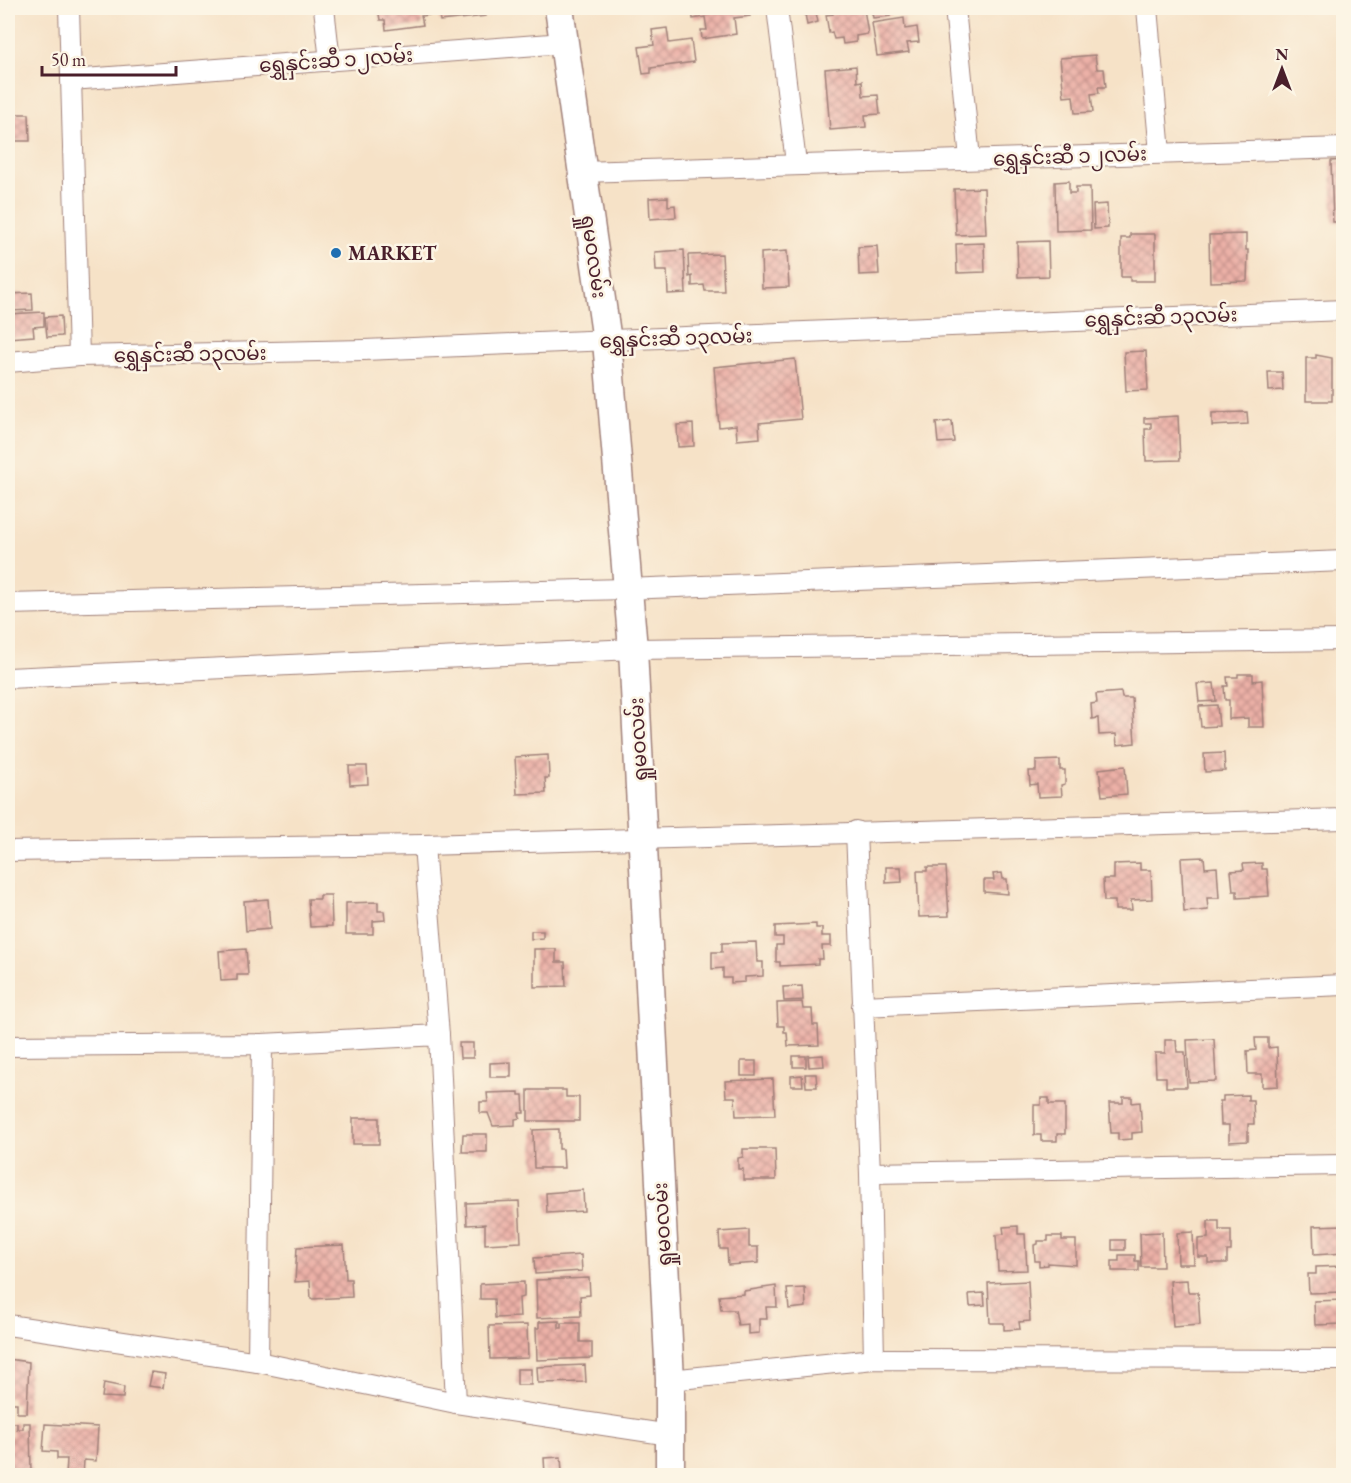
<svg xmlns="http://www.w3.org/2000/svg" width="1351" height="1483" viewBox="0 0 1351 1483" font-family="'EB Garamond','Noto Sans Myanmar',serif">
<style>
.building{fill:url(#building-cross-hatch)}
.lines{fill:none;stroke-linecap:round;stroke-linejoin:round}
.street-casing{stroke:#a08079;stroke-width:22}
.secondary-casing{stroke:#a08079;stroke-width:31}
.street{stroke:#fff;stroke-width:20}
.secondary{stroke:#fff;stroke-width:28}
.poi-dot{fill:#1f6fb2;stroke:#fcf5e5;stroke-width:2}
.labels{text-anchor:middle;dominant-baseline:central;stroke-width:5;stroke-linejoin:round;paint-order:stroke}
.street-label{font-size:20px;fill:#4a1f2b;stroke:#fcf5e5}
.poi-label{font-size:20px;font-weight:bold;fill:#4a1f2b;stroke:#fcf5e5;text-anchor:start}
</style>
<defs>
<pattern id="building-cross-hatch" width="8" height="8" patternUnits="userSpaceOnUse" patternTransform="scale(1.5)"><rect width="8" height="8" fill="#ecb1a7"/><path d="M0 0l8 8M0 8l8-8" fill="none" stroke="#c18f88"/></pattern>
</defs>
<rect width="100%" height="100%" fill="#fcf5e5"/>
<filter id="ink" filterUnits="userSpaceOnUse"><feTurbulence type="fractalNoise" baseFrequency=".0167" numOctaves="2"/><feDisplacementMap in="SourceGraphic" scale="12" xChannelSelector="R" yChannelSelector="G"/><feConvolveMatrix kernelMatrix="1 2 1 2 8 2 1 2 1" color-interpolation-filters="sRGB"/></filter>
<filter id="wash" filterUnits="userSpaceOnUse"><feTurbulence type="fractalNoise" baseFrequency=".008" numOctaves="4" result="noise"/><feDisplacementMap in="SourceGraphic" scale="24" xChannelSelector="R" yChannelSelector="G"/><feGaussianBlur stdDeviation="1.35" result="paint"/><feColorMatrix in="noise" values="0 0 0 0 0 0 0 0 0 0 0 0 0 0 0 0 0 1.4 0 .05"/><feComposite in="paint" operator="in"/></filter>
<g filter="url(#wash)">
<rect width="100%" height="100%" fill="#f6e2c7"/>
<g id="blocks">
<g class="building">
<path d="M378,8h50l1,7 -8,1 2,9 -37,5 -1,-10h-5z"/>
<path d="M438,8h47l1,8 -46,5z"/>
<path d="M692,8h57l1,8 -16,2 2,16 -34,5 -1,-9h6l-2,-13 -12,2z"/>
<path d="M804,8h11l3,14 -11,3z"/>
<path d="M832,8l32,1 4,25 -12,2v6l-13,2 -1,-6 -8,1 -2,-7 -3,1 -3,-18 7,-1z"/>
<path d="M871,8h18l1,8 -17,2z"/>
<path d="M904,18l1,11 12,-2 2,15 -12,1 2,9 -32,4 -5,-33z"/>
<path d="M667,28l2,15 22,-3 3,22 -43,6v5l-8,1 -4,-27 15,-2 -2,-15z"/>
<path d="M1095,55l2,14h7l2,18h-8l1,6 -8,1 2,18 -18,1 -2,-17 -9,1 -4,-39z"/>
<path d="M856,66l1,16 5,-1 1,15 15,-1 2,19 -15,1 1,12 -36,3 -5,-61z"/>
<path d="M8,114h21l1,27h-22z"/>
<path d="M1344,160v62h-11l-2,-61z"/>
<path d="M1069,181v12h7v-6h14l1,43 -35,1 -1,-49z"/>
<path d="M984,188l2,46 -30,1 -2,-46z"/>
<path d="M668,197v9l7,-1 1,12 -26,2 -1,-21z"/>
<path d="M1107,204l1,24 -14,1 -1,-24z"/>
<path d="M1130,234h25v47h-25v-4h-9v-39h9z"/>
<path d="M1246,234v16h2l-1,31 -37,1 -1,-47z"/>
<path d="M1048,241l1,35 -31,1 -1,-35z"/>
<path d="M984,243l1,29 -28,1 -1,-29z"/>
<path d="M877,246l2,28 -20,1 -1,-28z"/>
<path d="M684,250l2,43 -18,1 -1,-23h-11l-1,-19z"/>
<path d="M787,251l2,36 -27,1 -1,-35z"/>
<path d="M722,254l2,37h-19l-1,-6 -12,1v-10l-3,1 -1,-22z"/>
<path d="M32,293l1,17 -25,1v-17z"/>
<path d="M44,312v14l-11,1 1,9 -26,2v-24z"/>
<path d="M61,316l1,20 -15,1 -2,-20z"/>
<path d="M1146,351l2,39 -22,1 -2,-39z"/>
<path d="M1316,355l16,3v43h-26v-43h10z"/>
<path d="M795,359l6,60 -42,4 1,15 -23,2 -1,-15 -17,2 -5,-60z"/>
<path d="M1268,372h14l1,18 -14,1z"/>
<path d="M1247,412l1,12 -36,2v-13z"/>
<path d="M1178,416l2,44 -34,1 -1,-32h6v-6h-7v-5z"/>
<path d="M952,421l2,21 -16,1 -2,-20z"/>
<path d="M693,424l1,22 -16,1 -1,-22z"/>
<path d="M1238,674h15v7l9,-1 2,47h-16v-9l-19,1v-19h-4l-1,-14h4l-1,-9h11z"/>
<path d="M1214,683l2,18 -17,1 -2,-18z"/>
<path d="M1121,692l1,6h10l3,45 -18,2 -1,-11 -17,1 -1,-17 -6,1 -1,-15 6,-1 -1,-9z"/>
<path d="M1217,705l2,21 -18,1 -2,-21z"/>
<path d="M1224,753l1,18 -20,1 -1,-18z"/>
<path d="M548,755l1,23h-4l1,15 -29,1 -2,-37z"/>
<path d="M1060,760v10h5v14l-4,1 1,11 -24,1 -1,-13 -7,1 -1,-14h7v-10z"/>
<path d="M349,766h18l1,18 -18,1z"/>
<path d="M1125,766l2,28 -25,2 -3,-27z"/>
<path d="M1204,857l1,11 12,-1 2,31h-12l1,12 -24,2 -3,-54z"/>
<path d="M1140,863v7h11l1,29 -21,1 1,10h-17v-9h-11l-1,-22h11v-15z"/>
<path d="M1262,863v6h5l2,27 -32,2v-7h-4l-2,-20 13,-1 -1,-6z"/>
<path d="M886,867h15l1,15 -16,1z"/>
<path d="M927,867h19l3,49 -30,1 -2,-46h10z"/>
<path d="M1002,873l1,6h4l1,15 -24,-2v-12h10l-1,-6z"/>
<path d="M320,895h11l1,31 -22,1 -2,-28h12z"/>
<path d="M268,899l2,30 -24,2 -2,-30z"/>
<rect x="8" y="900" width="2" height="38"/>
<path d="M378,902v9h6l1,9 -12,1v13h-27v-31z"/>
<path d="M816,924v4h6v8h9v10h-9l1,13h-5v5l-38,2v-4h-4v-17h7v-8h-8v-11z"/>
<path d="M531,931h12v7l-12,1z"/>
<path d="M756,942l1,20h6v14l-18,1v5l-14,1v-5h-8v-10l-11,1v-17h10v-9z"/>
<path d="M246,949l2,26h-11v5l-16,1 -2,-30z"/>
<path d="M534,949h22v13h9l1,24 -32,1z"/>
<path d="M802,986l1,14 -19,1 -1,-14z"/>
<path d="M802,1002l1,7h9l1,16h5l1,20 -31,1 -1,-14h-3v-6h-6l-1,-23z"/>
<path d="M1255,1038h13v10l9,-1 1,39 -16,1v-13h-14l-1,-23 9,-1z"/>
<path d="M1214,1039l2,42 -27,1 -2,-42z"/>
<path d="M1165,1040h11l1,12h8l2,35h-21v-10h-10l-1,-24h10z"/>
<path d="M459,1043h14v15h-13z"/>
<path d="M823,1055l1,11 -15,1 -1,-11z"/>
<rect x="793" y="1056" width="13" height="11"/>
<rect x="741" y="1061" width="15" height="15"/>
<path d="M511,1062v15h-21v-14z"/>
<path d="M805,1074h11l1,13h-11z"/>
<path d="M802,1075l1,11h-12v-10z"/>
<path d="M773,1079l2,36 -39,1 -1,-19h-9l-1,-16z"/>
<path d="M528,1090h38v7h13v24h-51z"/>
<path d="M519,1092v3h4l1,18h-5l1,5 -5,1v6l-22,1 -5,-13h-8v-11h8l-1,-9z"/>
<path d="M1248,1095v5h5l1,24h-6v17l-19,1v-17h-8l-1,-24h3v-5z"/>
<path d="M1123,1097h9v6l8,-1 2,30 -10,1v6l-14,1v-7h-7l-2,-30h14z"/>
<path d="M1041,1098h8v6h16v30h-8v7h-16v-6h-7v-30h7z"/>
<rect x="353" y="1118" width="26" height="26"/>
<path d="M559,1129v20h4l1,19h-30l-1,-38z"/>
<path d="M463,1134h24v18h-25z"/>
<path d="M743,1149h32l1,31h-33v-11h-5v-11l5,-1z"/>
<path d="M583,1190l1,21 -37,2 -1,-20z"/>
<path d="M519,1201l2,41 -36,2v-20l-18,1 -1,-22z"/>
<path d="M1208,1221h11v9h12v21h-4v12h-19v-6h-10v-18l10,-1z"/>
<path d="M1344,1225v28l-30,2 -1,-29z"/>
<path d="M1018,1226v8h7l2,36 -29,1 -2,-36 8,-1 -1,-7z"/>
<path d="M749,1230v17h9v16l-30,2 -1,-16h-7l-1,-17z"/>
<path d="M1162,1232l1,35h-22l-1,-34z"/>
<path d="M1193,1232l1,32h-16l-1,-31z"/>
<path d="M1048,1236h14v4h14v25l-28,-2v2l-9,1v-5h-4l-1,-16 4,-1v-3h10z"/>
<rect x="1112" y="1240" width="13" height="10"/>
<path d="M344,1245l2,34h5l1,18 -41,2 -1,-18 -15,1 2,-35z"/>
<path d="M581,1255l1,16 -47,3 -1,-16z"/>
<path d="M1119,1255h16v6h4v10h-27v-10h7z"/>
<path d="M1344,1266v26l-35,1 -1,-19h8v-7z"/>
<path d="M589,1278l1,17 -10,1 1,20 -44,2 -1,-38z"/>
<path d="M1187,1280l1,12h10l2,33 -27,2 -3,-46z"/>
<path d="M1028,1281l2,40 -11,1 1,7 -16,1v-7h-14l-2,-40z"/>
<path d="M524,1282v15l-5,1 1,19 -25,1 -1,-19h-14v-15z"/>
<path d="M776,1286l1,21h-11l1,12h-8v14l-11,1v-10l-10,1 -3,-15h-14l-2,-14 25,-2v-3z"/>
<path d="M805,1288l1,19 -17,2 -2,-20z"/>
<path d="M984,1293l1,12 -15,1 -1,-12z"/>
<path d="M1344,1300v24l-29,1 -1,-24z"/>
<path d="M559,1321v7h3v-5h18v19h12v16l-55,2 -1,-32h3v-6z"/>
<path d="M527,1325l1,33 -38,1 -1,-33z"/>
<path d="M8,1359l21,3 -2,51h-10v-10h-5v-5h-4z"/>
<path d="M585,1365l1,17 -48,1 -1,-16z"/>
<rect x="517" y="1369" width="14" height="16"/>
<path d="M151,1372l14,2 -2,14 -15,-2z"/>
<path d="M104,1383l20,4 -1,11 -21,-1z"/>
<path d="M11,1423h6v6h6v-6h7l1,51h-23v-38h4z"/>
<path d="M45,1424l53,3 -2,34 -12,-1 -1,16h-17l1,-17h-10v-7l-14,-1z"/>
<path d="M561,1457l1,15 -17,2 -1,-16z"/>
</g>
</g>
</g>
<g filter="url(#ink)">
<use href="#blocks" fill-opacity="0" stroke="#a08079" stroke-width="1.5"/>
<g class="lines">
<g class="street-casing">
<g id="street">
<path d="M69,8l10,348"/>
<path d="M324,8l6,53"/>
<path d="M777,8l19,155"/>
<path d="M955,8l15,151"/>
<path d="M1147,8l13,145"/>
<path d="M71,80l493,-37"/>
<path d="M582,172l762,-24"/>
<path d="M8,362l71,-6 285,-6 980,-40"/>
<path d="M8,604l618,-15 718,-28"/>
<path d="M8,678l625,-29 711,-9"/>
<path d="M856,831l14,342 4,186"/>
<path d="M424,845l15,190"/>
<path d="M8,851l416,-6 920,-26"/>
<path d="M862,1006l482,-21"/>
<path d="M8,1046l254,-2 177,-9 17,368 -198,-41 4,-318"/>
<path d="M870,1173l474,-8"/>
<path d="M8,1325l250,37"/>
<path d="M670,1380l204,-21 470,1"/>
<path d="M456,1403l214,32"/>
</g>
</g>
<g class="secondary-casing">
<path id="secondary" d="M559,8l48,333 26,308 37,731v96"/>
</g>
<use href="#street" class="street"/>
<use href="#secondary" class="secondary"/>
</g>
</g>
<circle class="poi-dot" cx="336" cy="253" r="6"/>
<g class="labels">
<g class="street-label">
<text transform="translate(336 60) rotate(-4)">ရွှေနှင်းဆီ ၁၂လမ်း</text>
<text transform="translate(1070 156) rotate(-2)">ရွှေနှင်းဆီ ၁၂လမ်း</text>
<text transform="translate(594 256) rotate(82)">ရှုမဝလမ်း</text>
<text transform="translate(1161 317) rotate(-2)">ရွှေနှင်းဆီ ၁၃လမ်း</text>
<text transform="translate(676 338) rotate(-2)">ရွှေနှင်းဆီ ၁၃လမ်း</text>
<text transform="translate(190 354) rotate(-1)">ရွှေနှင်းဆီ ၁၃လမ်း</text>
<text transform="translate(638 740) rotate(-93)">ရှုမဝလမ်း</text>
<text transform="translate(662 1225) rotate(-93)">ရှုမဝလမ်း</text>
</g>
<g class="poi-label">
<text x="348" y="253">MARKET</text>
</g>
</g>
<rect width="1351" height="1483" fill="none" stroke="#fcf5e5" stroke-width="30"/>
<g transform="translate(1282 69)" stroke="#fcf5e5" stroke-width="4.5" paint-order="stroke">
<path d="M0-4.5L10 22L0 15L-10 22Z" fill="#4a1f2b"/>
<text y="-9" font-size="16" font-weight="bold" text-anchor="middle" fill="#4a1f2b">N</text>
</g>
<path d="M42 66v9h134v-9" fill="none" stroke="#4a1f2b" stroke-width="3"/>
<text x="51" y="66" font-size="18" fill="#4a1f2b" stroke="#fcf5e5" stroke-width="4.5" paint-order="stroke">50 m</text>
</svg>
